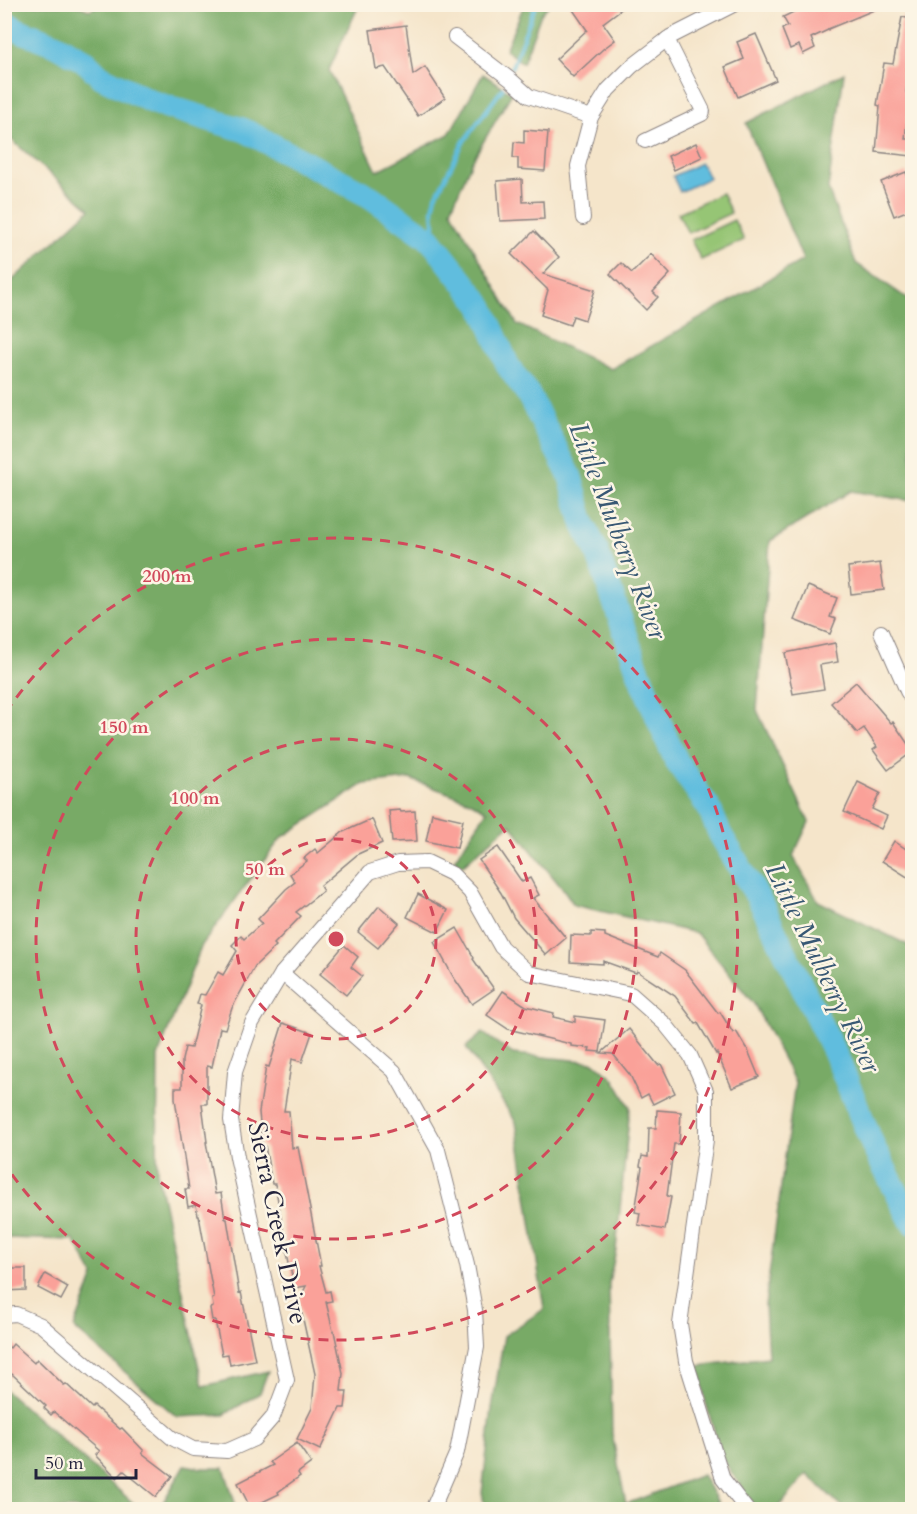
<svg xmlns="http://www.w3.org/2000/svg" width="917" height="1514" viewBox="0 0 917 1514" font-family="Cardo,serif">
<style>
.green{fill:#96c575;stroke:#5c7458;stroke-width:1.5}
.forest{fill:#78aa66;stroke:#4d6650;stroke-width:1.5}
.water{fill:#60bdde;stroke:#41708c;stroke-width:1.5}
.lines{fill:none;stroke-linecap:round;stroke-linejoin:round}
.stream{stroke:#60bdde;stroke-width:4}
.river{stroke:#60bdde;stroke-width:24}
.building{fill:#faa199}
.minor-casing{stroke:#8c8482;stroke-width:16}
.minor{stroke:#fff;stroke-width:14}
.ring{fill:none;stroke:#d1495b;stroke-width:3;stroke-dasharray:10 8}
.labels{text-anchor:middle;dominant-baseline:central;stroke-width:5;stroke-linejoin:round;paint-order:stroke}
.street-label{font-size:26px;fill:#22223b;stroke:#fcf5e5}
.water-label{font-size:27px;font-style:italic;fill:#385874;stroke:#fcf5e5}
.centre{fill:#d1495b;stroke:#fcf5e5;stroke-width:3}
.ring-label{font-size:18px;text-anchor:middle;font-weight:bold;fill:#d1495b;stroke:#fcf5e5;stroke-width:5;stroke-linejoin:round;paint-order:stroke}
</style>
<rect width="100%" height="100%" fill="#fcf5e5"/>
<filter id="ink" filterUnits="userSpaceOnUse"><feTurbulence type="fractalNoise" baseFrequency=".0167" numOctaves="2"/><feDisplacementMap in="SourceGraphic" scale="12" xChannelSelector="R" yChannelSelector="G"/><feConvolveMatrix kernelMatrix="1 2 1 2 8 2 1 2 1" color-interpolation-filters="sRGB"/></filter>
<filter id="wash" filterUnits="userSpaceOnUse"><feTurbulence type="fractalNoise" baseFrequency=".008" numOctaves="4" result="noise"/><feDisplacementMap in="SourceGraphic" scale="24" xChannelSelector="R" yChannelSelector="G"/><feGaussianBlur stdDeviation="1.35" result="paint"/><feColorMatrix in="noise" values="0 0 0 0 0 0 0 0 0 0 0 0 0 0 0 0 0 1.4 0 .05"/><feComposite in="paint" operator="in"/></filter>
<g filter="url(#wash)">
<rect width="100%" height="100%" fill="#f5e5ca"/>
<g class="green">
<path d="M722,193l9,20 -43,20 -10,-20z"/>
<path d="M734,220l10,20 -43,20 -10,-20z"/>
</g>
<g class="forest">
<path d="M103,4l256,1 -30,65 48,101 72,-37 34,-60 29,19 -40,68 -21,49 66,114 94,45 192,-109 -57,-137 98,-50 -16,116 28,74 56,39v199l-61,-10 -81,50 -13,169 52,112 -16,34 25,45 92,45h2v563h-68l-37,-35 -30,35h-21l-33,-49 -18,-60 -6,-34 69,-9 -3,-52 30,-223 -41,-78 -58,-71 -122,-28 -8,-12 -56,-69 -48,42 -8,-6 33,-49 -17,-10 -60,-22 -46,5 -83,54 -79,107 -44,111 -1,116 46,214 65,-15 -8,22 -36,22 -47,2 -103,-89 20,-52 -20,-36 -69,-2v-951l85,-78 -85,-75v-129h71l13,5z"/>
<path d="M524,5h25l-8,9 -18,49 -18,-13z"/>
<path d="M483,1033l30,21 81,8 19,16 17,29 -14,143 -7,33 3,151 14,70 76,-29 20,34h-237l-3,-16 10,-85 12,-72 40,-27 -28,-187 -50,-75z"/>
<path d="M4,1390h1l135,119h-135z"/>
<path d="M185,1465l16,3h23l13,41h-78z"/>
</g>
<path class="water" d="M701,163l8,15 -29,14 -7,-16z"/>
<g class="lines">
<g class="stream">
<path d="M512,67l24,-63"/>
<path d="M430,239l4,-12 -1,-18 3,-13 28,-55 39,-53"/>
</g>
<path class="river" d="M4,22l14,8 36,14 32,18 14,14 36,18 19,9 89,27 127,67 59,42 52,67 26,60 20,28 42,82 14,49 13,27 42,121 28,67 10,22 32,46 11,26 40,67 78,159 36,88 38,74"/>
</g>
<g id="blocks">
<g class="building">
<path d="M569,4h59l-25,19 12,17 -12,9 -30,28 -17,-18 31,-29z"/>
<path d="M810,4h76v1l-58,24v1l-17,8 4,10 -12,6 -4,-9 -9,4 -8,-20 6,-3 -5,-9z"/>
<path d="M902,17l10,2v40l-6,33 6,1v17h-4l-3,29h7v17l-36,-4 4,-46 -3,-1 7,-42 9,1z"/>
<path d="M406,25l7,50 12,-8 20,31 -27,18 -33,-49 -9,2 -6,-39z"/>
<path d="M756,34l20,46 -38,17 -13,-30 19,-8 -7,-17z"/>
<path d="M524,130l24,2 -3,39 -27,-2v-11h-5l1,-16 10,1z"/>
<path d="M696,143l6,14 -28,13 -6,-14z"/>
<path d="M906,172l6,17v20l-18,7 -13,-34z"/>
<path d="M522,179l1,23 20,-1 1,18 -44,2 -3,-40z"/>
<path d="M534,231l25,26 -16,17 52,16 -10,30 -12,-4 -3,9 -29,-10 7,-25 -37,-36z"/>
<path d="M651,254l19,20 -17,18 5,5 -12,13 -36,-36 11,-11 11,10z"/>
<path d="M880,563l4,27 -33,4 -3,-27z"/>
<path d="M808,586l29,12 -7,19 6,2 -6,15 -36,-14z"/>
<path d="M835,643l3,19 -18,3 4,24 -31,5 -8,-41z"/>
<path d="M856,682l35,41 2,-1 19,28v2l-24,18 -15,-20 4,-3 -13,-19 -7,5 -26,-30z"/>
<path d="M858,782l22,11 -8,16 15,7 -6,13 -37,-17z"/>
<path d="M400,810l1,2 14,-1 2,30 -25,1 -3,-31z"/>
<path d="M432,813l31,7 -6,28 -31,-7z"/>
<path d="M372,819l10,24 -24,11 -38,32 3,5 -27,21 5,4 -27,28 2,2 -21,20 -23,42 -7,21 -5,-1 -8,39 -5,-1v38h-5l5,38h-1l9,52 6,-1 4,26h2l12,74 2,-1 14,68 -25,5 -2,-11 -6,1 -7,-35h-3l-2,-12 3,-1 -1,-8 2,-1 -15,-82h-1l-2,-11 -8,2 -3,-18h4l-14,-90v-11h7v-28l3,-13 6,1 10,-43 -4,-1 3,-10 5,1 13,-23 5,3 14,-24 -5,-6 9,-9 3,3 18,-16 -4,-4 28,-30 9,-7 -5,-8 17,-13 -3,-3 11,-9 3,4 25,-21z"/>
<path d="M894,841l18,12v27l-30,-19z"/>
<path d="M498,847l24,35 8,-4 9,17 -6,3 33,40 -20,17 -32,-37 -13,-25 -22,-33z"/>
<path d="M418,894l30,16 -11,22 -30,-15z"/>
<path d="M379,906l20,17 -21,25 -20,-16z"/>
<path d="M457,928l17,30 -1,1 21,30 -22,15 -18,-26 -20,-36z"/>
<path d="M591,932l14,1v3l53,21 2,-4 25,17 33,43 2,-1 13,21 3,-2 10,17h1l12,29 -27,11 -15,-35 -1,1 -18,-31 -2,1 -21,-28 -38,-25 -1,2 -33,-12v3l-33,-2 1,-27 20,1z"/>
<path d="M344,945l14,12 -7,10 11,9 -16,19 -26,-21z"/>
<path d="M503,991l23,15 28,7 -1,4 22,5v-6l30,4 -5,32 -11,-1 1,-3 -19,-2v-2l-63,-15 -21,-14z"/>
<path d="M283,1023l29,10 -10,29 -10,-3 -8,52h5l3,37 6,-1 23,119h-2l7,26 4,-1 2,10 -6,1 7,29h1l9,42 -2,18h6l-2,17h-5l-20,42 -23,-11 15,-31 3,-34 -16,-73 7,-15 -11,2 -6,-25 -14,-79h-3l-7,-38h-3l-3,-34 7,-46 3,1z"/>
<path d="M629,1029l29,36 3,-1 14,29 -22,11 -5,-10 -7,4 -11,-23 -17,-21 -12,-1z"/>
<path d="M657,1110l24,2 -2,32h-5l-7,52 4,1 -6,33 -27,-5 2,-12 -5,-1 7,-45 -2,-1 2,-10 6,1 1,-29h7z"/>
<path d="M4,1268h22v22l-22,1z"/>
<path d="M45,1274l23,13 -7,13 -23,-12z"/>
<path d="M4,1343l6,5 3,-4 21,19 3,-4 27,26 2,-1 26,24 2,-2 26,23 2,-1 22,23 -2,2 30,23 -16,21 -32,-26 -7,7 -22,-23 4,-4 -45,-39 -3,3 -7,-7 2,-2 -34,-32 -8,8z"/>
<path d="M297,1443l14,20 -13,10 2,3 -22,16 1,2 -19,9 3,6h-12l-13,-26 35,-18 -3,-3z"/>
</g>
</g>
</g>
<g filter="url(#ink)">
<use href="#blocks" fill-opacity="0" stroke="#8c8482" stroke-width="1.5"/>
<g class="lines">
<g class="minor-casing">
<g id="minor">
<path d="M455,37l56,43 18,16 62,21"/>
<path d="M645,141l57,-27 1,-3 -36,-72"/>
<path d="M583,218l-5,-52 13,-49 17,-27 23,-23 39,-30 65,-33"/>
<path d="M881,632l26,59 5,8"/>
<path d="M282,973l112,98 44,79 29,115 8,45 2,37 -20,105 -25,58"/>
<path d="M4,1315l12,-1 25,11 131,113 21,11 34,2 27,-12 19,-22 14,-37 -50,-223 -6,-37 4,-48 17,-49 30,-50 88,-101 28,-9 29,-1 25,12 18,18 31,55 28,26 102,21 34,30 25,31 16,36v49l-26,184 6,37 37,118 24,31"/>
</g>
</g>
<use href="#minor" class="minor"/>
</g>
</g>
<g class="ring">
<circle cx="336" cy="939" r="100"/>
<circle cx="336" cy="939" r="200"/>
<circle cx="336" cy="939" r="300"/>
<path d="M6 712A401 401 0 1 1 6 1166"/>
</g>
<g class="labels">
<g class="street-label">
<text transform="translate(278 1223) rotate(78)">Sierra Creek Drive</text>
</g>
<g class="water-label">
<text transform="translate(618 531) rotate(69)">Little Mulberry River</text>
<text transform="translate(823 968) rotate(64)">Little Mulberry River</text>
</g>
</g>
<circle cx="336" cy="939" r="9" class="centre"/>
<g class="ring-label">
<text x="167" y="582">200 m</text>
<text x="124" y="733">150 m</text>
<text x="195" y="804">100 m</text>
<text x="265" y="875">50 m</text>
</g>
<rect width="917" height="1514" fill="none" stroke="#fcf5e5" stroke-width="24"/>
<path d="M36 1469v9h100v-9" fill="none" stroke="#22223b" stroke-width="3"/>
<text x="45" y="1469" font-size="18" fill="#22223b" stroke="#fcf5e5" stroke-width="4.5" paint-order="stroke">50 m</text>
</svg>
